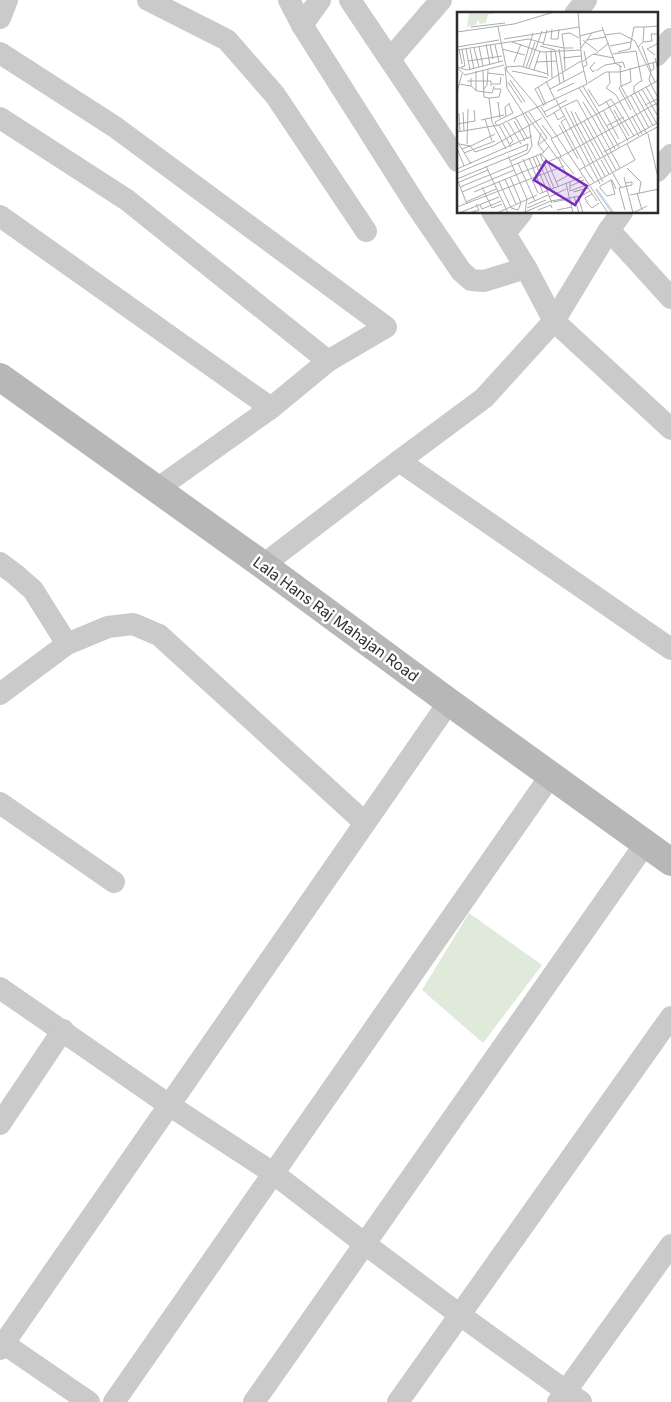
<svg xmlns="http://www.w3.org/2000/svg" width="671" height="1402" viewBox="0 0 671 1402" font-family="Inter,sans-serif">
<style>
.green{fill:#dfeada}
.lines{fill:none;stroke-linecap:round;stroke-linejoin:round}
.street{stroke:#cacaca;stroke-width:22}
.secondary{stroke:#b7b7b7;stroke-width:28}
.labels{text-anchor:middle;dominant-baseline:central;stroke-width:5;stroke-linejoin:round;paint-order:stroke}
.street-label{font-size:15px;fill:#2d2d2d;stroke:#fff}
.inset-river{fill:none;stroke:#c7d4ea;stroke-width:2.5}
.inset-road{fill:none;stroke:#ababab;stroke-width:1}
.view{fill:#7b2cbf;fill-opacity:0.15;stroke:#7b2cbf;stroke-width:2.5}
.inset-edge{fill:none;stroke:#2d2d2d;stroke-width:2.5}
</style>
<rect width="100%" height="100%" fill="#fff"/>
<path class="green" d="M469,913l73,52 -59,78 -61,-53z"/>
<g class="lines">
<g class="street">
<path d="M148,0l79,40 48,55 91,136"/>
<path d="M289,0l13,25 114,180 45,66 10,9 13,1 42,-13"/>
<path d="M350,0l108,161"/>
<path d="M575,14l11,-14"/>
<path d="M0,18l7,-18"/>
<path d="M302,25l18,-25"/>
<path d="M0,53l115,74 271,200 -58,34 -57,47 -114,81"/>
<path d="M657,55l14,-16"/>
<path d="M390,59l51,-59"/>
<path d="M0,118l127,82 201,161"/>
<path d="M657,171l14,-16"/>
<path d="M492,212l34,56 28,53 117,108"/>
<path d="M0,216l271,192"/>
<path d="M609,230l62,68"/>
<path d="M505,233l17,-21"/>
<path d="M399,461l272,188"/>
<path d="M0,563l16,12 17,15 34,54"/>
<path d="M263,565l136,-104 85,-63 70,-77 55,-91 13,-18"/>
<path d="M0,694l67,-50 41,-17 25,-3 26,11 205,187"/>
<path d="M0,803l114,79"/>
<path d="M0,988l169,117 104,68 92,71 95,71 121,87"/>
<path d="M0,1124l63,-94"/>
<path d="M0,1341l89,61"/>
<path d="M0,1349l449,-647"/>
<path d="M114,1402l437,-627"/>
<path d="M254,1402l391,-558"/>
<path d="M398,1402l273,-385"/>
<path d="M558,1402l113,-157"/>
</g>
<path class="secondary" d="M0,377l263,188 186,137 222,160"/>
</g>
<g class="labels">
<g class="street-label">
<text transform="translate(336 619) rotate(36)">Lala Hans Raj Mahajan Road</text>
</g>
</g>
<g transform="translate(457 12)">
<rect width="201" height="201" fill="#fff"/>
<path d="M1,0h36v2h-6l-2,9 -6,1 -2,-4 -2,5 -9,2 2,-14z" fill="#dfeada"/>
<path class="inset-river" d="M139,177l17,24"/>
<path class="inset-road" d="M14,15l34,-4M41,15l9,44 29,34 72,108M145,15l13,36 7,4M187,15l15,-1M95,17l-1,10h7l1,-10M0,20l57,-8 40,-12M148,23l15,-2 15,8 20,41M123,24l23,-6M47,27l75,-12M126,28l14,11M130,28l19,-3M55,30l30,10 39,-2M29,32l4,21M33,32l3,15M86,32l21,4 1,22M38,33l4,17M86,33l4,-15M83,34l15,4 5,34M153,34l21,-4 3,-15h10l-1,15M185,34l9,25M0,35l42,-7M22,35l4,19M181,35l5,-5 9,-1 -1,-7h8M17,36l5,19M116,36h-9l-2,-14 8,-1 9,5M124,36l11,-15M2,37l3,15M9,37l4,21M13,37l4,20M45,37l23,6M102,37l5,33M0,38l72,-11 14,4M94,38l1,28M179,39l6,31M89,40l2,24M161,40l12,-3 1,-7M156,42l23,-3M137,43l15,-12M198,43l-8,-6 12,-6M106,46l18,-2M198,46l4,16M11,49l34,-5M57,50l7,-18M79,50l21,-1M125,50l11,-8 21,4M138,50l-5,6 3,4 2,-2M196,50l1,7 -3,2 -2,9 10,20M163,54l1,20 26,48M0,55l10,3 36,-9M4,55l4,-1 -3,-17M48,55l2,21 16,25M49,55l14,-1 28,8M66,55l10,-34M126,55l4,-2 -3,-14M0,56l8,7 39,-10M69,56l9,-26M72,56l13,-37M77,58l6,-19M19,59v20M26,59l1,26 5,1 3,24 14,27M55,59l36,7M139,59l9,-6 18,-3 2,6M152,60l1,11 -4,5 10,7 23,41M31,61l16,2M53,68l15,22M10,69h24v5M89,69l9,19M51,70l14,21M131,71l18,-11h14l39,-11M2,72l12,2v-8M35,72h8l1,-7M14,74l6,5 15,2 2,-7M126,74l36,61M164,74l-2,2 12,22M164,74l10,-4 -1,-14M81,75l8,18M189,75l13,22M122,76l17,26M93,77l34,-18M131,77l11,17M185,77l17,29M26,78l4,-5 1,-15M100,79l17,-8M181,79l19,33M0,80l5,-18M178,81l18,33M177,82v-8l7,-5M174,83l18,33M32,86l10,-1 2,-8h-7M99,88l44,84M149,89l22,40M41,90l2,16M126,90l9,15M188,93l14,-7M87,94l-9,-17 46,-28M142,94l12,-7 23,37M84,95l6,10 13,-8M103,96l17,-8 39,70M108,96l38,74M146,98l16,29M157,98l15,26M114,99l6,14M6,100l1,19M72,100l18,26 -9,7M87,100l23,-12M97,100l4,8 6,-4M118,100l25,46M2,101l1,19M68,101l32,45M139,102l19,35M135,104l28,52M175,104l10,18M49,105l-1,-10 5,-4M58,105l13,22M28,107l7,22M108,107l-4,3 24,44M24,108l23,-5M57,109l11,20M127,109l37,67M51,110l13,22M0,112l18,-3 -1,-11M46,112l10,17 -3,3M42,113l12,22M85,113l10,13M102,113l19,34M120,113l28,51M40,114l-2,-4 18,-9 -4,-9M149,114l18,-9M0,120l42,-7 88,-41 -5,-21 -4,-51M84,121l-3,11 6,8M191,122l11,48M0,129l14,23M2,132l12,2 24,-12M10,132l1,-35M0,136l7,18M5,137l8,-3 5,6 18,-6 49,-28M147,140l55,-30M7,141l31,-12M83,142l14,34M84,142l6,6 11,26M51,144l19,43 -2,13M79,144l15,33M104,144l-10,-17 108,-59M76,145l19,46M103,145l14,17M72,146l14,35M66,147l15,34M144,148l8,14M54,149l17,-8 4,-7 -3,-21 -6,-11M61,151l17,38M29,154l22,47M127,155l10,15M170,156l14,14 -2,11M0,157l75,-33M122,158l80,-44M0,161l71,-29 -1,6 -7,3M167,165l9,36M48,167l11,25M154,168l4,14 -8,2 -7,-8v-2l6,-3 5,-3h1l4,9M42,170l12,26 7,2 3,-7 -11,-26M99,170l11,-6 -9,-19M113,170v9l16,-6 11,16M0,171l31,-13M109,171l7,30M133,173l45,-25 -8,-16M113,174l14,-6M3,175l83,-34 6,-7M25,175l10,21 10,-4M162,176l13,-3v-3l-6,1M162,176l6,22M5,180l52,-22M17,180l88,-36 97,-54M116,180l15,-4M180,181l5,17M82,182l43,-17M135,182l-7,4 3,6 4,4 7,-5M173,183l29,-6M117,184l5,17M121,184l5,17M92,185l17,-8M9,190l30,-13M96,190l16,-3M10,192l-10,-25 63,-26M71,192l20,-9M23,193l2,4 19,-8M0,195l107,-41M70,196l19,-8M81,198l13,-5 1,3M100,198l15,-3M68,200l26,-11 30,-5 9,-5M2,201l40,-16M12,201l10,-3 -3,-6M40,201l40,-18M176,201l14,-7"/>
<path class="view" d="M89,149l41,25 -12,19 -41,-25z"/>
<rect width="201" height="201" class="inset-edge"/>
</g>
</svg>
